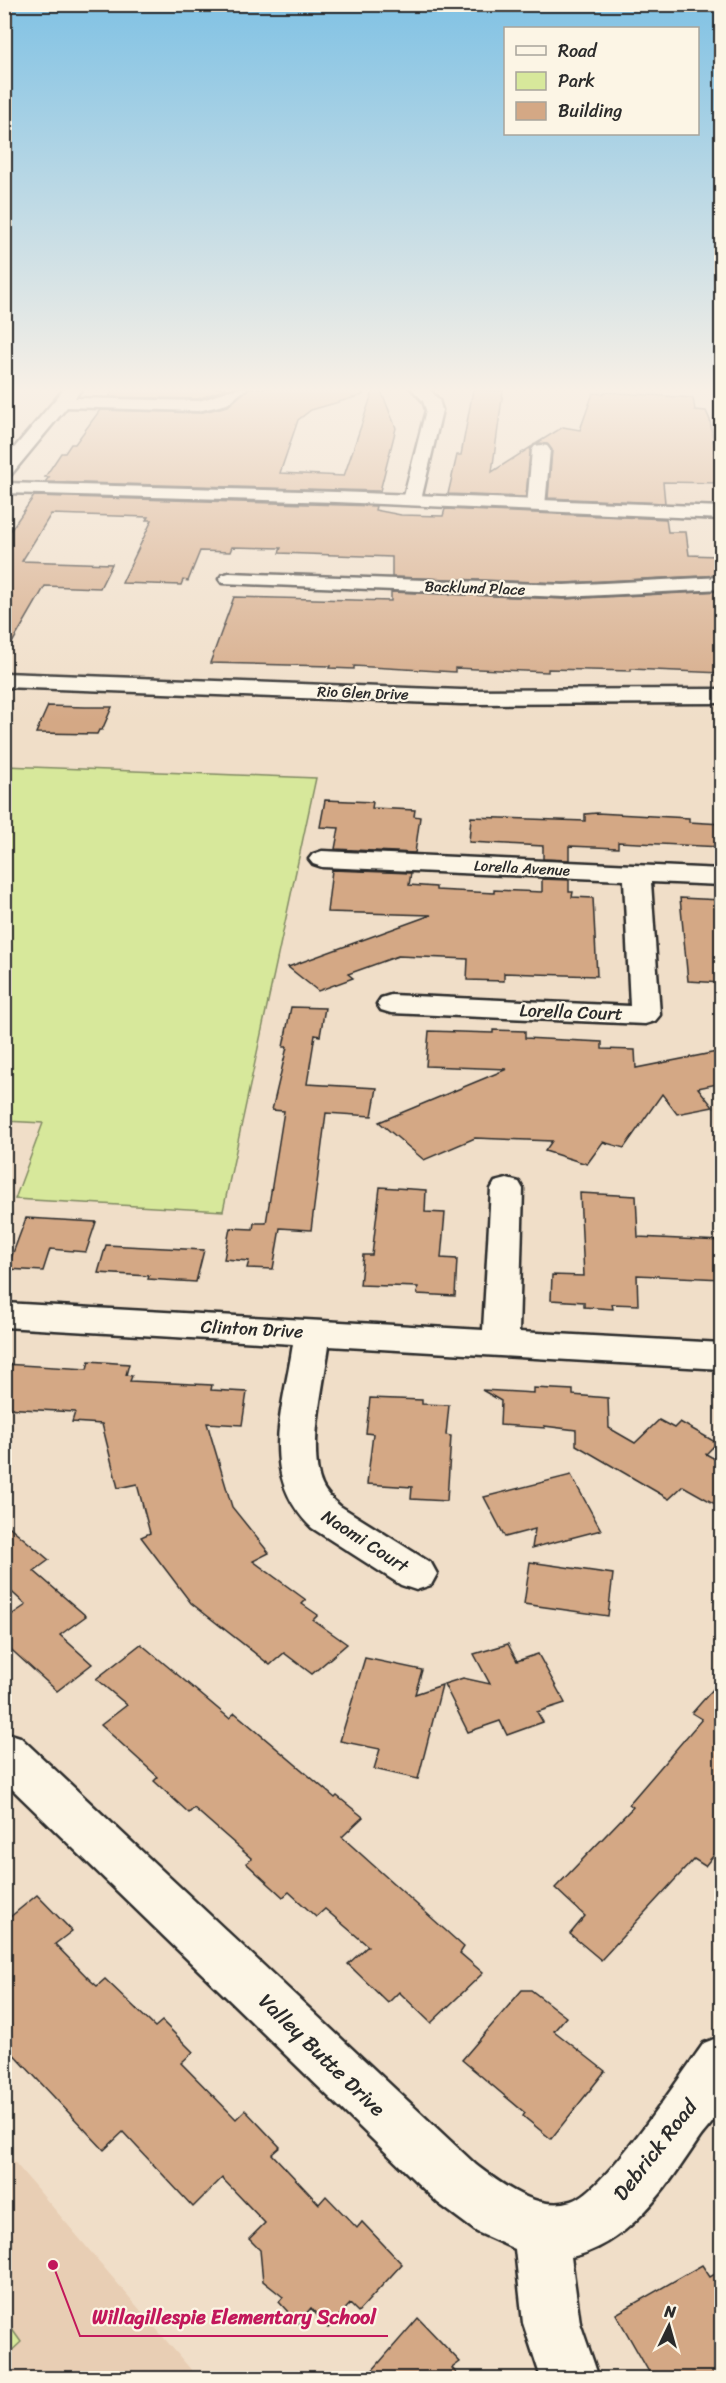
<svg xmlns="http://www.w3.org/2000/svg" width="726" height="2383" viewBox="0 0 726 2383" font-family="Sriracha,sans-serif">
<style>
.built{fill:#e8ceb4}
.green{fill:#d7e89b;stroke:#818a63;stroke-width:1.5}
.building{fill:#d4a885;stroke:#2b2b2b;stroke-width:1.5}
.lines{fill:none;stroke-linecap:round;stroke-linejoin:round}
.street-casing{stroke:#2b2b2b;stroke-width:5}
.secondary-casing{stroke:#2b2b2b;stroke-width:5}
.street{fill:#fcf5e5;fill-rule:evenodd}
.secondary{fill:#fcf5e5;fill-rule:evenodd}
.labels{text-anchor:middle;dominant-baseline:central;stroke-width:4.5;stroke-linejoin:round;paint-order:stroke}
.far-street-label{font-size:15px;fill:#2b2b2b;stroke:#fcf5e5}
.street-label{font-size:18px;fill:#2b2b2b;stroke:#fcf5e5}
.near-street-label{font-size:21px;fill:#2b2b2b;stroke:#fcf5e5}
.leader{fill:none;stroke:#c2185b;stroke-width:2}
.callout-dot{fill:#c2185b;stroke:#fcf5e5;stroke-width:2}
.callout-label{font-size:20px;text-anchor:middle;font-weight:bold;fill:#c2185b;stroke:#fcf5e5;stroke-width:4.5;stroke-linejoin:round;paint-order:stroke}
</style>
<rect width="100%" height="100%" fill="#f0dec8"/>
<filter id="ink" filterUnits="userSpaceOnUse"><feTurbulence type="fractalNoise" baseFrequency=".0167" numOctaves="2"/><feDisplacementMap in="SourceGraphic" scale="12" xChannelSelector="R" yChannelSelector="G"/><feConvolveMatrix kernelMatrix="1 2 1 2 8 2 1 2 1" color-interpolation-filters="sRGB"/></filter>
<g filter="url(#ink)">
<g class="built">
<path d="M610,466l111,4v35l-112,-3z"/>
<path d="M5,2151l193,227h-193z"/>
</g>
<g class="green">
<path d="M5,766l311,12 -93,433 -208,-12 28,-76 -38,-2 -1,-283 6,-12h-5z"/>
<path d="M4,2318l17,24 -16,15h-1z"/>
</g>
<g class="building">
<path d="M114,388h114l-30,11 -89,-2z"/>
<path d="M249,388h113l1,7 -52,15 -13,10 -18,53 64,3 30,-88h6l16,40 -16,63 -335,-9 4,-5h-4l16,-24h4l6,-9h4l25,-34 99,3 29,-7z"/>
<path d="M473,390l30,1 -11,81 39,-25 -5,50 -78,-3 9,-39h4z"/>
<path d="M604,392l89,6 2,12 11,1 4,9 10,63 -57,-1 2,21 -117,-5 4,-48 -5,-6 -10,-1 26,-16 17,3 13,-37 11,1z"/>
<path d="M34,496l342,10 -1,4 26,5 42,1 2,-7 221,10 2,13h18l3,23 29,1 3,19 -157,8 -172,-6v-20l-113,-4 2,-5 -49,-1 -2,5 -30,-1 -12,30 -5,-1 -2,5 -59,-2 30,-63h-6l2,-3 -97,-3 -29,47 90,3 -12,24 -55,-2 -41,71v-117z"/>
<path d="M722,591v82l-91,-4v2l-83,-2v3l-93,-4v4l-101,-6v3l-25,-1 1,-2 -120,-3 24,-66 157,4v-9l173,7z"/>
<path d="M48,706l37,1h27l-10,23h-3l-2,4 -61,-1z"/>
<path d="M325,800l48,2 -1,6 43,2 -1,6 6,1 -5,36 -80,-4 4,-21 -19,-1z"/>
<path d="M597,813l92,5v4l33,2v23l-104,-5v6l-49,-2v14l-26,-1v-13l-74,-4 2,-25 114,4v-7z"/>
<path d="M332,870l79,3 -2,12 27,2v3l58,3v-3l48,2v-13l27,1v12h4l-1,5 21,1 4,78 -93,-3v8l-37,-1 1,-21 -70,-3 -50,18 5,4 -35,13 -30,-24 143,-52 -104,-3z"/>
<path d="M680,898l42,2v83l-34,-2z"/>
<path d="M291,1007l34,1 -5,28 -5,-1 -8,49 70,4 -5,28 -46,-3 -15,117 -31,-2 -7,41 -26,-1 2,-7 -25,-2 6,-31 23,1 1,-6h12l18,-112 -12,-1 15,-63h-4z"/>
<path d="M493,1030l32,1v7l77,4v7l33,1 1,18 86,-17v32l-24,5 15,19 -36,7 -15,-20 -38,54 -21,-6 -16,22 -42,-13 7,-10 -77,-3 -51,22 -45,-38 128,-53 -81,-3 3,-35 64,2z"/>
<path d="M380,1187l46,3 -1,22 20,1 -4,45 16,1 -2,37 -38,-2 1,-7 -58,-2 3,-30h9z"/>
<path d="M580,1193l56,3 2,41 84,4v38l-85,-4 1,30 -26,-1 1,5 -29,-2v-5l-33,-2 1,-25 32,1z"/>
<path d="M26,1218l70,4 -10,30 -36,-3 -7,22 -36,-2z"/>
<path d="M106,1245l98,5 -8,32 -48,-3 1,-3 -51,-3z"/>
<path d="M89,1361l40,3 -3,11 6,1 -2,5 82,4 -1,5 36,2 -5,33 -35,-2 25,84 37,46 -16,8 53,39 -4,4 16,11 -5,5 34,24 -35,30 -28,-21 -14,12 -79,-62 -50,-66 9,-4 -13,-49 -19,4 -16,-64 -30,-2 3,-10 -71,-4v-44l83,5z"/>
<path d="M534,1388l39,2v5l35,3 1,30 26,15 24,-23 15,8 6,-6 37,21 -11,11 16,9v45l-39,-22 -14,13 -93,-54v-15l-32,-4 1,2 -45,-3 1,-24 -19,-11 52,3z"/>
<path d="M370,1398l52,2v4l27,1 -3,30 5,1 -4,65 -36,-2 1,-12 -45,-3 6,-50 -7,-1z"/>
<path d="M571,1475l30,55 -69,18 3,-19 -30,8 -21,-40z"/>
<path d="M4,1522l45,38 -15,11 52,45 -26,19 32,29 -35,27 -53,-48v-23l22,-15 -22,-20z"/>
<path d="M530,1562l83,12 -5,42 -84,-12z"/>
<path d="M141,1644l88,74 6,-5 100,85 2,-2 26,21 -21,20 122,110 -4,6 23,20 -52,50 -32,-31 -11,11 -40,-39 20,-18 -43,-37 -9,8 -27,-25 -6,5 -37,-34 6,-4 -58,-51 -5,5 -35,-32 4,-4 -57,-52 26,-20 -31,-26z"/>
<path d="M508,1644l9,17 21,-7 27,49 -28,9 6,10 -36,13 -7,-14 -32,11 -24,-48 19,-6 27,6 -16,-30z"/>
<path d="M365,1658l57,12 -7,24 27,-9 -24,94 -44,-10 6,-20 -40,-8z"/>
<path d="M722,1679v166l-17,21 -11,-7 -93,101 -31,-26 15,-18 -30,-28 78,-81 -4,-3 73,-85 -10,-6z"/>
<path d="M37,1895l35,36 -17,13 35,36 7,6 8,-7 50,48 7,-6 31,31 -12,11 55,56 9,-9 35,37 -8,7 47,50 7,-8 31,32 5,-6 40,42 -44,48 -8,-8 -22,24 -17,-20 -13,15 -19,-21 4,-5 -20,-16 -3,-31 -11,-11 16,-16 -43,-45 -29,29 -70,-75 -19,18 -100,-106v-122z"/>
<path d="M522,1990h9l35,27 -12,14 51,40 -54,68 -28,-23 2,-3 -63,-53z"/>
<path d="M702,2265l8,12 12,-7v99l-16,10h-53l-37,-65z"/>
<path d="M418,2318l42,44 -8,6 9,11h-96z"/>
</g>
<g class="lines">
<g class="street-casing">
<g id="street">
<path d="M65,388h17l-7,10 123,3c20,-4 27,-13 49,-13l-20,16 -29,7 -131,-4 -57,69 -6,1v-17z"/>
<path d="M411,388h17l11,12 3,10 -21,90 -3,4h-12l-3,-4 23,-90 -3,-9z"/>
<path d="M541,445l6,1 3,4 -5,56 -3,4h-12l-3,-4 5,-56 3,-4z"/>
<path d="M229,573l335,12 158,-8v12l-158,8 -342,-14 -3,-4 3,-4z"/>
<path d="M4,673l457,17 261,-1v14l-261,1 -457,-17z"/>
<path d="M322,851l400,18v16l-71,-3 9,133 -5,6 -10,3 -254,-11 -10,-3 -4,-6 4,-6 10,-3 239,11 -6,-126 -302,-13 -9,-3 -4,-5 4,-5z"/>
<path d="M507,1179l12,3 4,7 -4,143 203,11v26l-393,-23c-5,37 -22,106 -7,139 4,9 11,15 18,21l91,57 6,11 -6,11 -15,5 -15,-5 -89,-57c-55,-54 -29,-117 -19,-184l-289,-17v-24l479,27 8,-141 4,-7z"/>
<path d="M4,1732l16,5 456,428c25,19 61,47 96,36 33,-10 109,-126 132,-158l18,-7c0,22 3,47 0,68 -2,12 -16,25 -23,35 -31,46 -69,106 -128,118l9,66 19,55h-58l-18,-55 -8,-74 -38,-17 -39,-29 -434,-422z"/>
</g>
</g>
<g class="secondary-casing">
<path id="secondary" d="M4,483l332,9 386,15v12l-386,-17 -332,-9z"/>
</g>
<use href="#street" class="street"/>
<use href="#secondary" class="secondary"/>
</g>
</g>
<linearGradient id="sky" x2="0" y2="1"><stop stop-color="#81c2e4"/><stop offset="0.54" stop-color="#f8f0e6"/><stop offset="1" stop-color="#f8f0e6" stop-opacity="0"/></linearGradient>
<rect width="726" height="722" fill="url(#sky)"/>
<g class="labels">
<g class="far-street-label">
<text transform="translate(475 588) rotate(2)">Backlund Place</text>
<text transform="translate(363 693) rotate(2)">Rio Glen Drive</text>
<text transform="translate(522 868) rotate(3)">Lorella Avenue</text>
</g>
<g class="street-label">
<text transform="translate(571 1012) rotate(2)">Lorella Court</text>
<text transform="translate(252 1329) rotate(3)">Clinton Drive</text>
<text transform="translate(365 1541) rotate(33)">Naomi Court</text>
</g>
<g class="near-street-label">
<text transform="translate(322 2055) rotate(44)">Valley Butte Drive</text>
<text transform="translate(655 2150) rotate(-52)">Debrick Road</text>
</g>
</g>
<path class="leader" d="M53 2265L80 2336H388"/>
<circle class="callout-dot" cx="53" cy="2265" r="6"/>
<g class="callout-label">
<text x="234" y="2324">Willagillespie Elementary School</text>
</g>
<rect width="726" height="2383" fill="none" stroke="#fcf5e5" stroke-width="24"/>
<rect x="12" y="12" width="702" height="2359" fill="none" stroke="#2b2b2b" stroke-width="2" filter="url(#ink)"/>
<rect x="504" y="27" width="195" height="108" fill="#fcf5e5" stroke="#a8a49b" stroke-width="1.5"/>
<rect x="516" y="46" width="30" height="9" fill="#fcf5e5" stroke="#a8a49b" stroke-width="1.5"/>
<text x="558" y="57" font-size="18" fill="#2b2b2b">Road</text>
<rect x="516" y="72" width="30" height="18" fill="#d7e89b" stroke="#a8a49b" stroke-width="1.5"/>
<text x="558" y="87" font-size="18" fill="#2b2b2b">Park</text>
<rect x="516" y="102" width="30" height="18" fill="#d4a885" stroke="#a8a49b" stroke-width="1.5"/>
<text x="558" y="117" font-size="18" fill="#2b2b2b">Building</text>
<g transform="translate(669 2326) rotate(5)" stroke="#fcf5e5" stroke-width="4.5" paint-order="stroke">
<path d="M0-4.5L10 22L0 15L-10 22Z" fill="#2b2b2b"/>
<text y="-9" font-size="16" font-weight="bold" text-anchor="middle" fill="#2b2b2b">N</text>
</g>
</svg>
